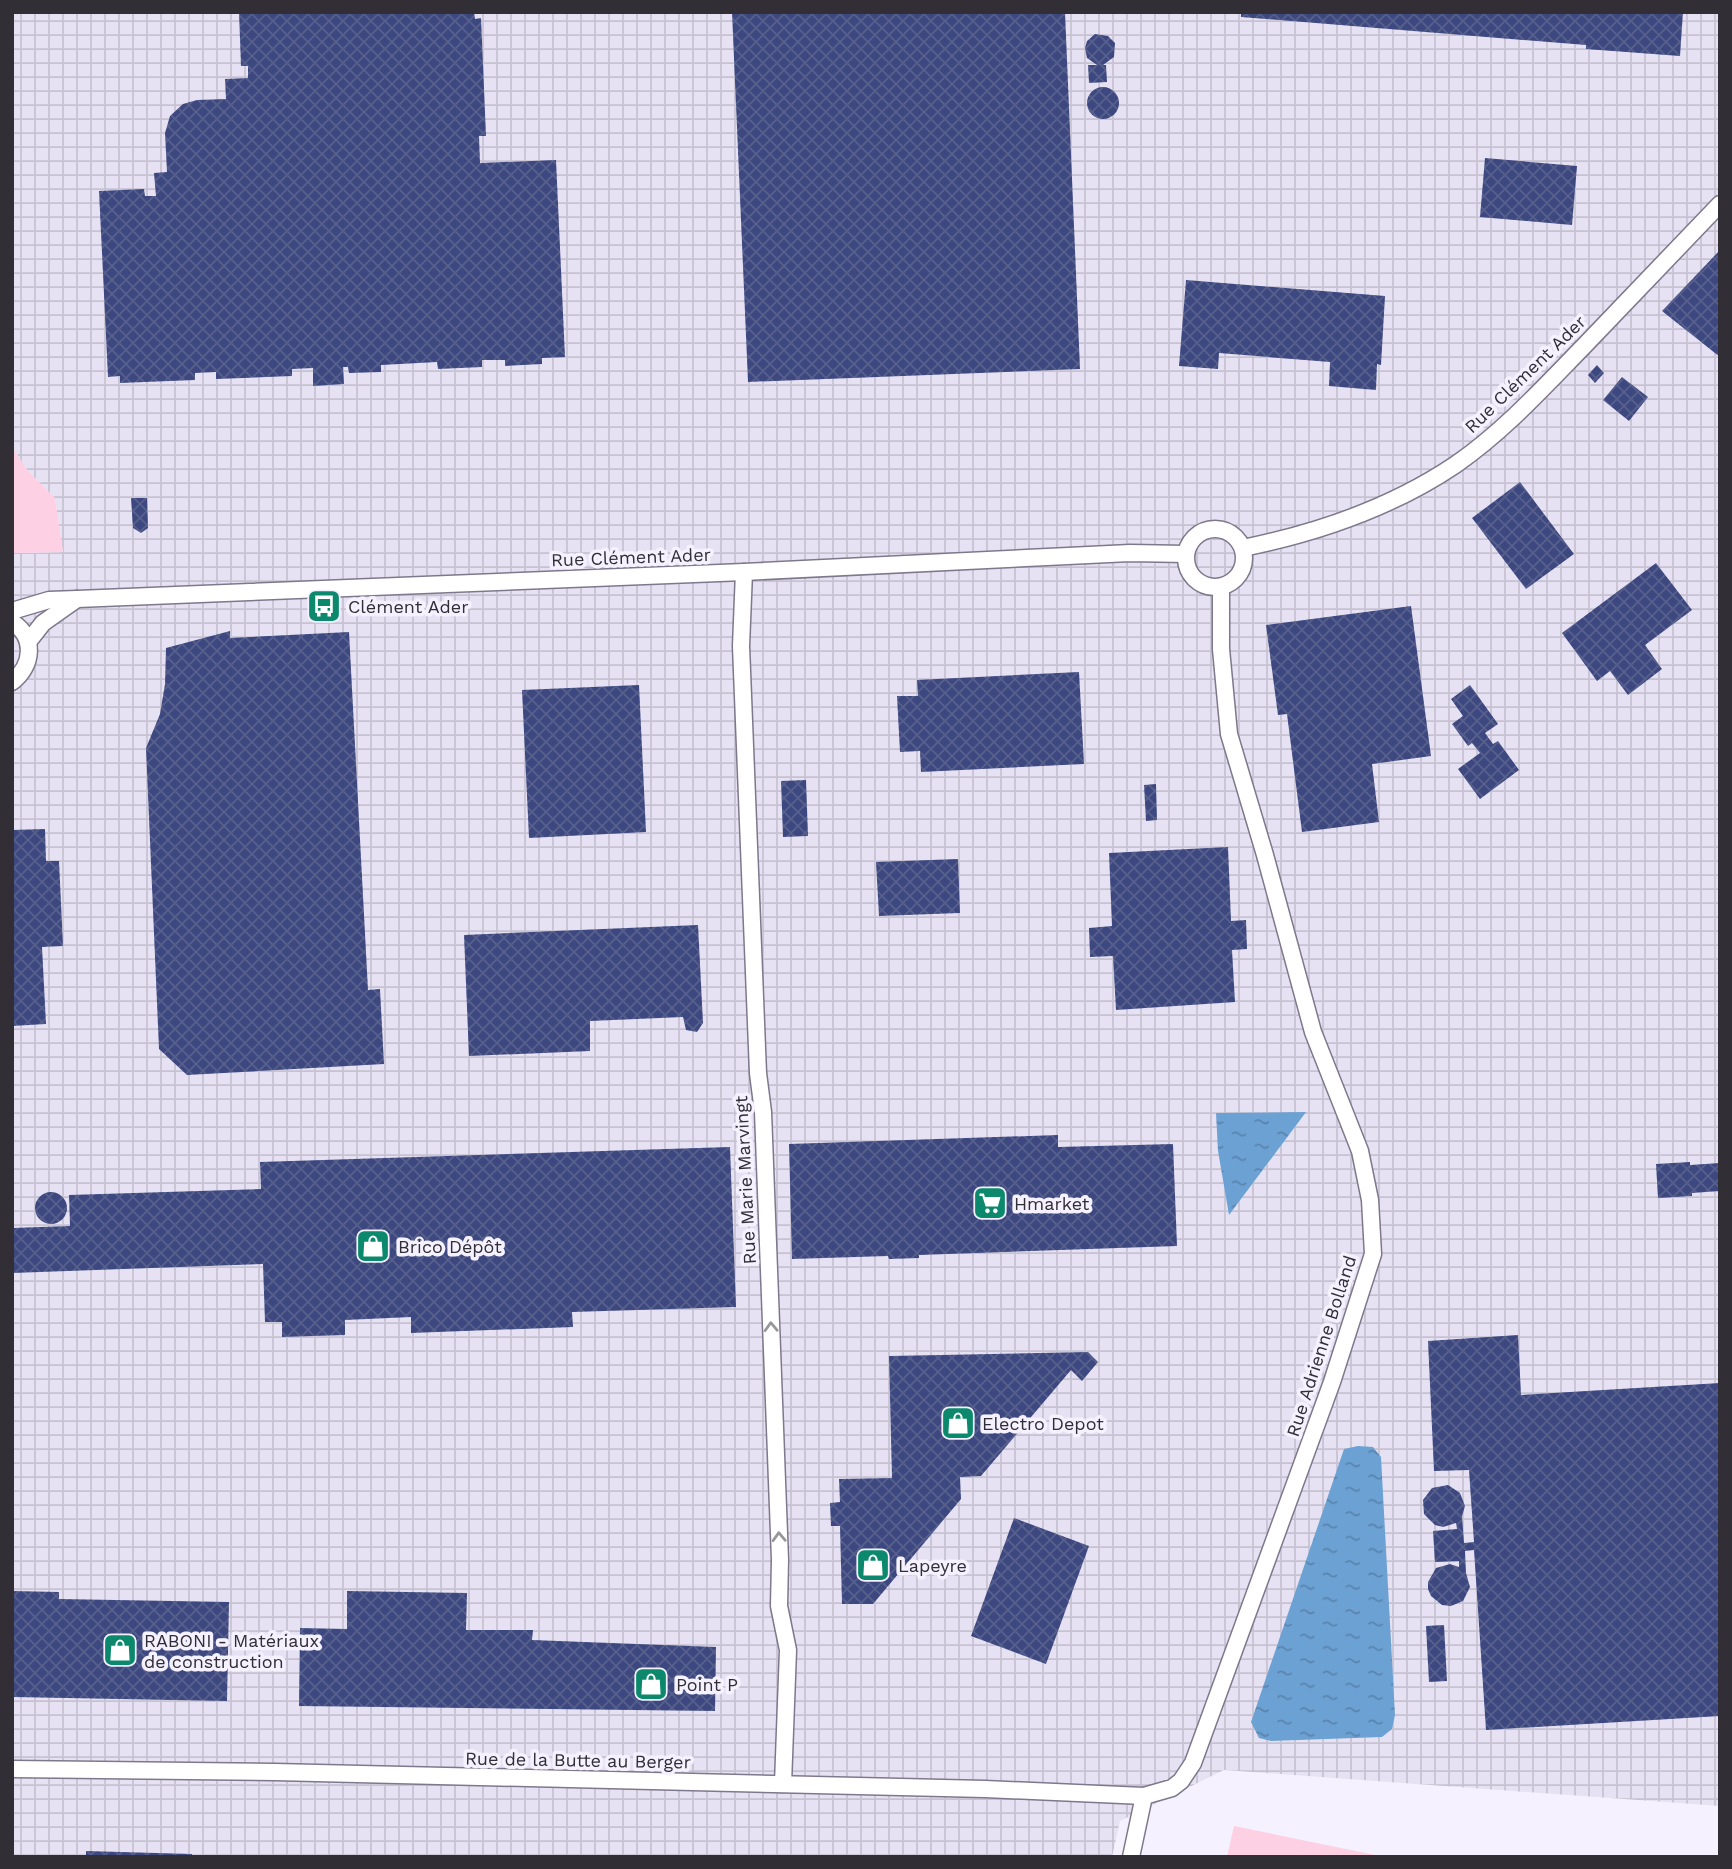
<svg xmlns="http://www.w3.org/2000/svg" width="1732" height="1869" viewBox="0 0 1732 1869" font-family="'Work Sans',sans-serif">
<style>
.industrial{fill:url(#industrial-grid)}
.green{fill:#fdd0e3}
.water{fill:url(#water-ripples)}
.building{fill:url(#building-cross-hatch)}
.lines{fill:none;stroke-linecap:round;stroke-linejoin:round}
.minor-casing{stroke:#7e788c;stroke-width:19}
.minor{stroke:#fff;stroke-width:16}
.oneway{stroke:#98969a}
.labels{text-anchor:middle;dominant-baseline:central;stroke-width:7;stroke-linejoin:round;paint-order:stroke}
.street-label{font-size:18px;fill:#312e36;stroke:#f5f1ff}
.poi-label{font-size:18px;fill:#312e36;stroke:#f5f1ff;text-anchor:start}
</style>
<defs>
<pattern id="industrial-grid" width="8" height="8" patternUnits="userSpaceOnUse" patternTransform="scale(1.75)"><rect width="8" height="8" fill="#e7e2f3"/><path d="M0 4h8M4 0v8" fill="none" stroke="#c7c2d1"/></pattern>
<pattern id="water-ripples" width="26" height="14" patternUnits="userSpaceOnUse" patternTransform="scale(1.75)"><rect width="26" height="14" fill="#6ca1d4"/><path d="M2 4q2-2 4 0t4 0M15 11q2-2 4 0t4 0" fill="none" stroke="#5984ad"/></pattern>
<pattern id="building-cross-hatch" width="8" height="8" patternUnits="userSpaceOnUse" patternTransform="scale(1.75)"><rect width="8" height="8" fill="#3d4880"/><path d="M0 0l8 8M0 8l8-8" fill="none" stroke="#57608d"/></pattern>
</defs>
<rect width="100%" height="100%" fill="#f5f1ff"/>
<path class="industrial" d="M12,12h1708v1794l-496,-36 -104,51 -8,36h-1100v-1304l51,-1 -8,-53 -27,-28 -16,-24z"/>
<g class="green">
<path d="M12,447l16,24 27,27 8,54 -51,1z"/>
<path d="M1234,1826l151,31h-158z"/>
</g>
<g class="water">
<path d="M1306,1112l-77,103 -11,-64 -2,-38z"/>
<path d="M1358,1446l15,1 8,10 14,258 -3,14 -10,8 -111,4 -12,-3 -8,-16 93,-273z"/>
</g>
<g class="building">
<path d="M239,12h235l1,7 6,-1 5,118h-7l1,27 76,-3 9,197 -23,1v6l-37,2v-6h-23v7l-44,2 -1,-7 -56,3v7l-32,1 -1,-6h-5l1,17 -31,2v-18l-21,1v7l-76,3v-7l-21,1v7l-75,3v-7l-12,1 -9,-186 45,-2 1,7h11l-2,-23 13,-1 -2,-39 5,-17 13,-12 14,-4 29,-1 -1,-20 23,-1v-12h-7z"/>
<path d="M732,12h333l15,357 -332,13z"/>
<path d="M1241,12h442l-3,44 -94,-7v-4l-345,-28z"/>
<path d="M1095,34l13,2 7,7 -1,14 -11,8h3l1,17 -18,1 -1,-18h9l-10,-7 -2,-10 2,-7z"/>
<circle cx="1103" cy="103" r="16"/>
<path d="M1485,158l92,8 -5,59 -92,-8z"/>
<path d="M1720,250v107l-58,-46z"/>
<path d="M1186,280l199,16 -4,69 -4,-1 -1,26 -47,-4 1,-24 -111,-9 -1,16 -39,-3z"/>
<path d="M1597,365l7,8 -9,10 -7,-8z"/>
<path d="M1622,377l26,20 -19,24 -26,-21z"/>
<path d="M1520,482l54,72 -48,35 -54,-71z"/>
<path d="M131,498h16l1,30 -7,5 -8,-5z"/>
<path d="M1656,563l36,47 -47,35 17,24 -34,26 -18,-24 -13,10 -35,-48z"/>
<path d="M456,605v8l-18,1v-8z"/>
<path d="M1411,606l20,150 -59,8 7,58 -77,10 -15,-118 -9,1 -12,-90z"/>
<path d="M230,631v7l119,-6 19,358 12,-1 4,75 -197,11 -28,-26 -13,-301 14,-34 5,-30 1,-36z"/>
<path d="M1079,672l5,92 -163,8 -1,-21 -20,1 -3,-56h21l-1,-16z"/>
<path d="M639,685l7,147 -117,6 -7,-148z"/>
<path d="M1470,685l28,39 -13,9 8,11 5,-3 21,29 -39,29 -22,-30 22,-16 -8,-10 -4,3 -16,-22 11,-8 -12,-17z"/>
<path d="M806,780l2,56 -25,1 -2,-56z"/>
<path d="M1156,784l1,36 -11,1 -2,-36z"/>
<path d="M45,829l1,32h13l4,85 -21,1 4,77 -34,2v-196z"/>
<path d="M1228,847l3,74 15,-1 1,29 -15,1 3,52 -119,8 -3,-54 -23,1 -1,-29 23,-2 -3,-73z"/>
<path d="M958,859l2,54 -81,3 -3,-54z"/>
<path d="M698,925l5,98 -6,9 -11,-2 -3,-13 -93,4v30l-121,5 -5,-121z"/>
<path d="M1058,1135v12l115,-3 4,102 -258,9v3l-30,1 -1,-3 -96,3 -3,-115z"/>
<path d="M730,1147l6,160 -164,5 1,15 -162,6v-16l-66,3v15l-63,2v-15h-17l-2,-58 -251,9v-45l58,-2 -1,-31 192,-6 -1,-27z"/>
<path d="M1690,1162v3l30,-2v28l-28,2v3l-34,2 -2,-34z"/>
<circle cx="51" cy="1208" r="16"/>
<path d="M1518,1335l3,60 199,-12v333l-234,14 -12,-180 -9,1 1,22 4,14 -7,14 -12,5 -9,-1 -11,-9 -3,-7v-7l8,-14 14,-4 9,3v-6l-24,1 -2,-31 24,-2 -1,-6 -13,4 -8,-2 -11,-11 -1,-14 9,-12 16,-3 12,8 5,13 -3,10 2,27 10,-1 -5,-72 -35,1 -6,-130z"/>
<path d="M1088,1352l10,10 -16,19 -11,-11 -90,106 -21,1 1,22 -88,105h-31l-2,-78h-9l-1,-23 10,-1 -1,-23 53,-1 -3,-122z"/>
<path d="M1014,1518l75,28 -43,118 -75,-28z"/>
<path d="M12,1591l47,1v7l170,3 -2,99 -215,-4z"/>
<path d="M347,1591l120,2 -1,37h67l-1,10 184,7 -1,64 -416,-5 1,-78 47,1z"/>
<path d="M1444,1625l3,56 -18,1 -3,-56z"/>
<path d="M86,1851l106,3v3h-106z"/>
</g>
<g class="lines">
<g class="minor-casing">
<g id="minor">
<circle cx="1215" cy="558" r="29"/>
<path d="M1243,548c74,-15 148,-40 212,-83 48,-33 88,-77 129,-119 45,-47 90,-94 136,-142"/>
<path d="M744,572l-3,74 17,427 5,39 17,448 -1,46 9,44 -5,134"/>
<path d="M12,611l37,-11 28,-1 667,-27 386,-19 56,1"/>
<path d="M12,622c24,15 21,44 0,60"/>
<path d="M28,642l15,-19 34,-24"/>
<path d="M12,1769l263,3 710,17 159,7 28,-8 9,-7 12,-18 139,-381 41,-128 -3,-54 -10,-49 -47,-119 -48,-177 -36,-121 -8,-85v-62"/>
<path d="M1131,1857l13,-61"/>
</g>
</g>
<use href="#minor" class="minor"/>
</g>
<defs><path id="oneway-chevron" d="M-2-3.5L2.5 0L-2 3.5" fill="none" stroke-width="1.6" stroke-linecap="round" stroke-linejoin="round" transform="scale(1.75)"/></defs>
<g class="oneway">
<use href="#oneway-chevron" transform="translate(771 1327) rotate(-92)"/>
<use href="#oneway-chevron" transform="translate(779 1537) rotate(-92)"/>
</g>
<defs>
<g id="bus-square" transform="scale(1.75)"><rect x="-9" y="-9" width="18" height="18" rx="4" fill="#0c896d" stroke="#f5f1ff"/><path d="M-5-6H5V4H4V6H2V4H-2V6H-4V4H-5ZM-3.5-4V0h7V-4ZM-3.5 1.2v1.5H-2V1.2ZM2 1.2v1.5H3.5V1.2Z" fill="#fff"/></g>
<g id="supermarket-square" transform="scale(1.75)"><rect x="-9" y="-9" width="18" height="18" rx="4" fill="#0c896d" stroke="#f5f1ff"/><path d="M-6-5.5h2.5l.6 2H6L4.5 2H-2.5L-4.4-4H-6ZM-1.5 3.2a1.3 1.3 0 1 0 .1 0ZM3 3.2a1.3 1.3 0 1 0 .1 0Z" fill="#fff"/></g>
<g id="shop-square" transform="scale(1.75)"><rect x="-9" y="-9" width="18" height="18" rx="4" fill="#0c896d" stroke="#f5f1ff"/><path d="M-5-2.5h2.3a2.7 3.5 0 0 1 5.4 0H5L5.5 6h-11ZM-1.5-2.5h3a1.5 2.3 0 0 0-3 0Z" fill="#fff"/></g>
</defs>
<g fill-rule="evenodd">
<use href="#bus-square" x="324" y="606"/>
<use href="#supermarket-square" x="990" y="1203"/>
<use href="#shop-square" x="373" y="1246"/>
<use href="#shop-square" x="958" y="1423"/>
<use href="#shop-square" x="873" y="1565"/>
<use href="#shop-square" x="120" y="1650"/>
<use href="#shop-square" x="651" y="1684"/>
</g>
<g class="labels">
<g class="street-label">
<text transform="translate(1525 374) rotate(-44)">Rue Clément Ader</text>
<text transform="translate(631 557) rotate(-2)">Rue Clément Ader</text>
<text transform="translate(745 1180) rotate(-93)">Rue Marie Marvingt</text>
<text transform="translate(1321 1346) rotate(-72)">Rue Adrienne Bolland</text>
<text transform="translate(578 1760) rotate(1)">Rue de la Butte au Berger</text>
</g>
<g class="poi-label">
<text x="348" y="606">Clément Ader</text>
<text x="1014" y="1203">Hmarket</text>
<text x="398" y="1246">Brico Dépôt</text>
<text x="982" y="1423">Electro Depot</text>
<text x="898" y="1565">Lapeyre</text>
<text x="144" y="1640">RABONI - Matériaux<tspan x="144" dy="21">de construction</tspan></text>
<text x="676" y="1684">Point P</text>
</g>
</g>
<rect width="1732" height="1869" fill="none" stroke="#312e36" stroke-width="28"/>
</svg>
